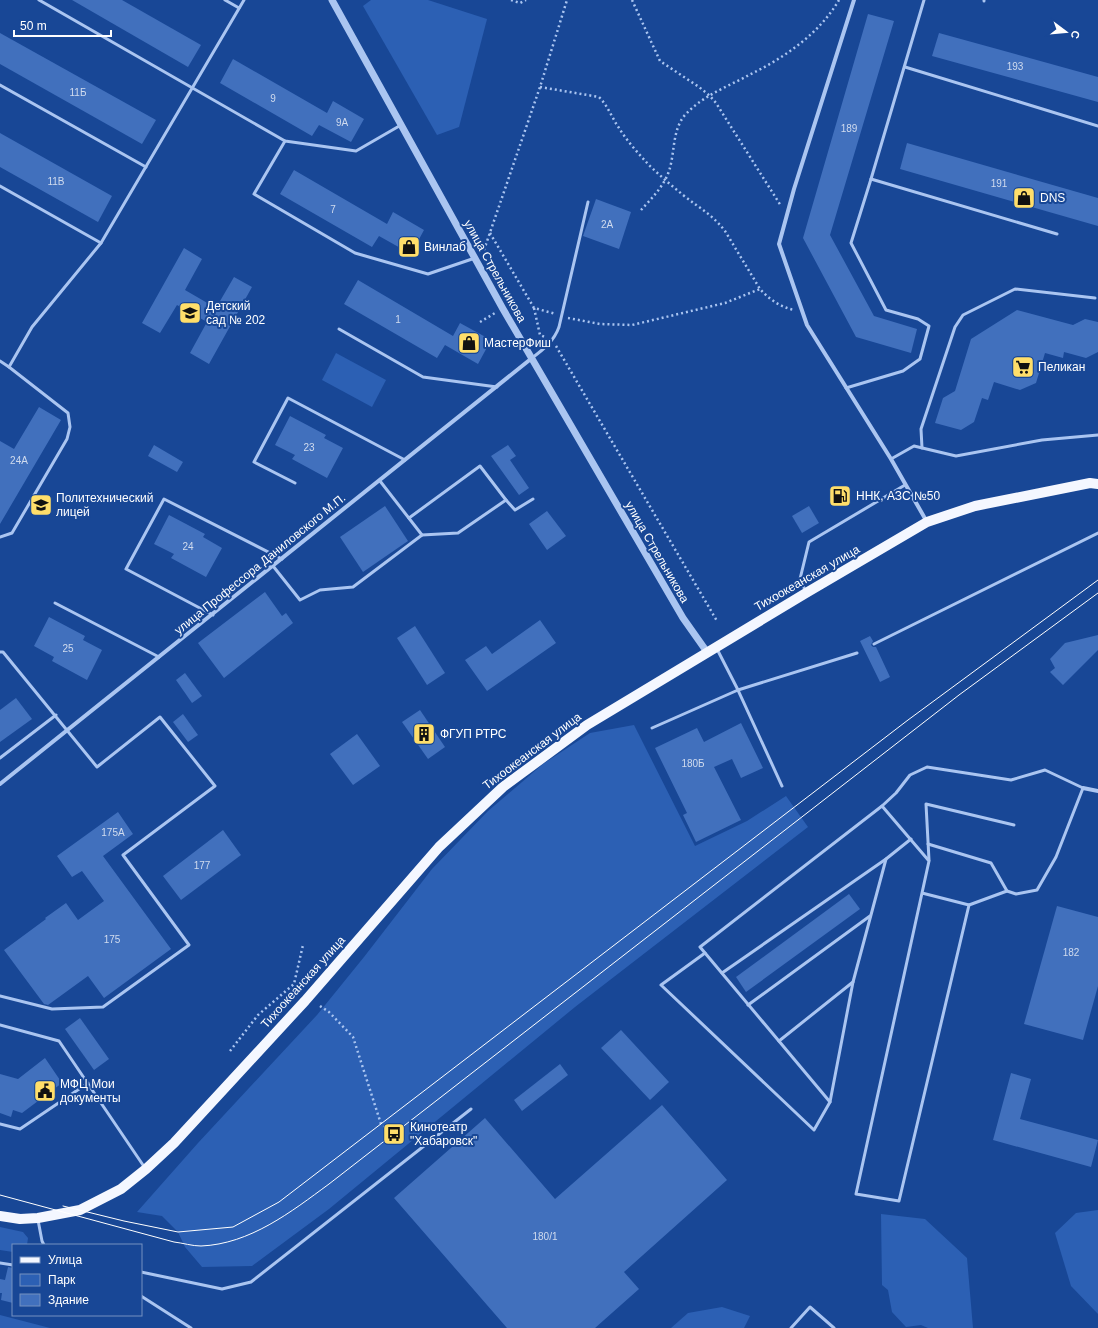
<svg xmlns="http://www.w3.org/2000/svg" width="1098" height="1328" viewBox="0 0 1098 1328" font-family="Helvetica,sans-serif">
<style>
.green{fill:#2c60b4}
.building{fill:#4170bd}
.lines{fill:none;stroke-linecap:round;stroke-linejoin:round}
.path{stroke:#aac5f1;stroke-width:2.5;stroke-dasharray:2 3;stroke-linecap:butt}
.service{stroke:#aac5f1;stroke-width:3}
.minor{stroke:#aac5f1;stroke-width:4}
.tertiary{stroke:#aac5f1;stroke-width:7}
.primary{stroke:#f4f7ff;stroke-width:10}
.tram{stroke:#fff;stroke-width:1}
.labels{text-anchor:middle;dominant-baseline:central;stroke-width:4;stroke-linejoin:round;paint-order:stroke}
.number-label{font-size:10px;fill:#d0dbee}
.poi-label{font-size:12px;fill:#fff;stroke:#184796;text-anchor:start}
.street-label{font-size:12px;fill:#fff;stroke:#184796}
</style>
<rect width="100%" height="100%" fill="#184796"/>
<g class="green">
<path d="M371,0h57l59,19 -28,108 -22,8 -74,-129z"/>
<path d="M336,353l50,27 -14,27 -50,-27z"/>
<path d="M634,725l61,121 52,-25 39,-25 22,31 -233,180 -246,202 -77,57 -50,1 -17,-20 -7,-15 -16,-16 -25,-4 61,-69 119,-128 47,-58 68,-88 56,-58 55,-47 47,-31z"/>
<path d="M1098,1210v104l-27,-28 -16,-53 21,-20z"/>
<path d="M881,1214l44,5 42,39 6,70h-45l-7,-3 -15,2 -14,-15 -4,-22 -6,-5z"/>
<path d="M0,1227l23,5 5,6 -1,7h-14v7l-13,-2z"/>
<path d="M722,1307l28,9 -6,12h-73l17,-15z"/>
<path d="M0,1315l50,13h-50z"/>
</g>
<g class="building">
<path d="M72,0h50l79,45 -13,22z"/>
<path d="M868,14l26,7 -64,214 44,81 43,13 -6,24 -55,-16 -53,-99z"/>
<path d="M0,33l156,87 -14,24 -142,-80z"/>
<path d="M939,33l159,44v25l-166,-46z"/>
<path d="M233,59l94,54 6,-12 31,18 -13,23 -32,-17 -7,11 -92,-53z"/>
<path d="M0,133l112,63 -14,26 -98,-55z"/>
<path d="M907,143l191,55v28l-198,-57z"/>
<path d="M294,170l93,54 6,-12 31,18 -13,24 -32,-18 -7,11 -92,-53z"/>
<path d="M596,199l35,13 -12,37 -36,-13z"/>
<path d="M184,248l18,11 -17,31 31,18 18,-31 18,10 -43,77 -19,-11 17,-31 -30,-17 -17,28 -18,-10z"/>
<path d="M358,280l95,56 7,-13 31,17 -13,24 -33,-19 -8,13 -93,-54z"/>
<path d="M1017,310l56,15 12,-6 13,3v30l-12,6 -22,-6 -1,6 -18,-5 -9,30 -16,7 -26,-8 -6,18 -6,-2 -8,24 -13,8 -26,-7 8,-25 12,-7 16,-52z"/>
<path d="M39,407l22,13 -61,104v-83l14,8z"/>
<path d="M290,416l36,19 -2,3 19,10 -16,30 -35,-19 3,-4 -20,-10z"/>
<path d="M154,445l29,17 -6,10 -29,-16z"/>
<path d="M508,445l8,11 -6,4 19,28 -10,7 -28,-39z"/>
<path d="M385,506l23,35 -45,31 -23,-35z"/>
<path d="M809,506l10,17 -17,10 -10,-17z"/>
<path d="M547,511l19,25 -19,14 -18,-26z"/>
<path d="M169,515l36,19 -2,3 19,11 -16,29 -35,-19 3,-4 -20,-10z"/>
<path d="M265,592l17,24 4,-3 7,10 -69,55 -26,-35z"/>
<path d="M49,617l36,19 -2,4 19,10 -15,30 -35,-19 2,-4 -20,-11z"/>
<path d="M540,620l16,23 -69,48 -22,-31 21,-14 6,8z"/>
<path d="M415,626l30,47 -18,12 -30,-47z"/>
<path d="M1098,635v15l-35,35 -13,-13 5,-4 -5,-9 15,-16z"/>
<path d="M870,636l3,5 -2,4 2,2h3l14,30 -10,5 -20,-41z"/>
<path d="M185,673l17,23 -10,7 -16,-23z"/>
<path d="M16,698l16,21 -32,23v-32z"/>
<path d="M420,710l25,37 -17,12 -26,-37z"/>
<path d="M183,714l15,21 -10,7 -15,-20z"/>
<path d="M741,723l22,45 -22,10 -9,-19 -18,8 27,53 -45,22 -13,-27 4,-2 -32,-65 42,-20 7,14z"/>
<path d="M357,734l23,32 -27,19 -23,-31z"/>
<path d="M118,812l15,22 -30,22 68,93 -67,49 -16,-22 -40,29 -4,-1 -40,-54 42,-31 -1,-1 21,-15 12,17 26,-19 -22,-30 -10,6 -15,-21z"/>
<path d="M223,830l18,25 -60,45 -18,-24z"/>
<path d="M849,894l11,15 -114,83 -10,-15z"/>
<path d="M1057,906l41,11v69l-15,54 -59,-16z"/>
<path d="M80,1018l29,41 -15,11 -29,-41z"/>
<path d="M621,1030l48,52 -19,18 -49,-52z"/>
<path d="M45,1058l17,25 -40,30 -9,-3 -2,7 -11,-4v-39l18,5z"/>
<path d="M560,1064l8,11 -46,36 -8,-11z"/>
<path d="M1011,1073l20,6 -11,40 78,21 -7,27 -98,-27z"/>
<path d="M662,1105l65,75 -103,92 15,17 -44,39h-88l-113,-130 91,-80 70,81z"/>
<path d="M8,1267l5,1v35l-12,-3 1,-7h-2v-14l5,1z"/>
</g>
<g class="lines">
<g class="path">
<path d="M511,0l9,3 6,-3"/>
<path d="M632,0l28,61 39,26 11,9 6,7 65,103"/>
<path d="M540,87l59,10c9,9 13,21 20,31 8,13 19,25 29,36 11,11 23,21 35,31 16,13 29,19 42,36l35,58c9,10 20,18 34,21"/>
<path d="M641,210c11,-12 23,-24 28,-39 6,-18 3,-41 16,-56 17,-19 42,-28 64,-40 35,-17 70,-41 90,-75"/>
<path d="M490,233l44,75 22,6"/>
<path d="M484,250l56,-163 27,-87"/>
<path d="M534,308l6,27 5,2"/>
<path d="M568,318l32,6 32,1 93,-22 35,-14"/>
<path d="M480,322l15,-9"/>
<path d="M556,346l161,275"/>
<path d="M320,1006l9,6 24,25 28,87 13,10"/>
<path d="M230,1051l28,-36 36,-31 9,-39"/>
</g>
<g class="service">
<path d="M39,0l246,141 71,10 45,-26"/>
<path d="M225,0l14,8"/>
<path d="M924,0l-53,179 186,55"/>
<path d="M984,1v-1"/>
<path d="M905,67l193,59"/>
<path d="M0,85l146,82"/>
<path d="M285,141l-31,53 101,59 73,21 47,-16"/>
<path d="M0,186l101,57"/>
<path d="M339,329l84,48 74,10"/>
<path d="M532,358c12,-9 22,-17 27,-31l29,-125"/>
<path d="M0,361l9,6 59,46 2,14 -3,12 -55,94 -12,4"/>
<path d="M9,367l23,-40 69,-84 143,-243"/>
<path d="M846,388l57,-17 17,-12 9,-33 -11,-7 -32,-9 -35,-67 20,-64"/>
<path d="M922,448l-1,-19 34,-102 8,-12 52,-26 80,9"/>
<path d="M891,459l23,-13 42,10 86,-16 56,-5"/>
<path d="M380,481l42,54 36,-2 48,-33 9,10 18,-11"/>
<path d="M295,483l-41,-21 34,-64 117,62"/>
<path d="M409,518l71,-52 26,34"/>
<path d="M273,566l27,34 20,-10 33,-3 69,-52"/>
<path d="M805,590l-5,-11 9,-37 96,-57"/>
<path d="M55,603l104,54"/>
<path d="M213,615l-87,-46 38,-70 118,60"/>
<path d="M874,644l224,-111"/>
<path d="M717,649l21,41 119,-37"/>
<path d="M0,652h3l94,115 63,-50 55,69 -92,69 66,90 -86,62 -51,2 -52,-13"/>
<path d="M652,728l86,-38 44,96"/>
<path d="M0,758l56,-43"/>
<path d="M882,806l14,-13 14,-18 17,-8 84,13 34,-10 38,18 -27,69 -19,33 -21,4 -9,-3"/>
<path d="M928,844l63,19 16,28 -38,14"/>
<path d="M929,860l-3,-56 88,21"/>
<path d="M705,953l-44,32 153,145 16,-28 23,-120 33,-123"/>
<path d="M722,973l164,-114 25,-20"/>
<path d="M748,1005l122,-89"/>
<path d="M0,1025l59,16 86,127"/>
<path d="M779,1041l74,-59"/>
<path d="M830,1102l-130,-155 182,-141 47,55 -7,32 -66,301 43,7 70,-296 -47,-12"/>
<path d="M0,1124l20,5 68,-46"/>
<path d="M38,1220l4,21 2,4"/>
<path d="M0,1263l13,2"/>
<path d="M141,1272l81,17 29,-7 220,-173"/>
<path d="M141,1296l50,32"/>
<path d="M791,1328l19,-21 24,21"/>
</g>
<g class="minor">
<path d="M854,0l-60,189 -15,55 28,81 84,134 36,63"/>
<path d="M0,784l532,-426"/>
<path d="M1083,788l15,3"/>
</g>
<path class="tertiary" d="M332,0l171,309 180,309 24,34"/>
<path class="primary" d="M0,1216l20,3 18,-1 42,-8 41,-21 25,-20 28,-26 131,-142 134,-154 64,-60 84,-62 219,-132 121,-71 48,-16 115,-23 8,1"/>
<g class="tram">
<path d="M0,1195l174,47c9,1 18,4 27,4 49,-2 90,-34 128,-62l630,-489 139,-102"/>
<path d="M63,1206l61,15 54,11 55,-5 46,-25 629,-482 190,-140"/>
</g>
</g>
<defs>
<g id="shop-square" transform="scale(1.15)"><rect x="-9" y="-9" width="18" height="18" rx="4" fill="#ffde6a" stroke="#184796"/><path d="M-5-2.5h2.3a2.7 3.5 0 0 1 5.4 0H5L5.5 6h-11ZM-1.5-2.5h3a1.5 2.3 0 0 0-3 0Z" fill="#111"/></g>
<g id="school-square" transform="scale(1.15)"><rect x="-9" y="-9" width="18" height="18" rx="4" fill="#ffde6a" stroke="#184796"/><path d="M0-5L7-2L0 1L-7-2ZM-4 1L0 2.5L4 1V4Q0 6-4 4Z" fill="#111"/></g>
<g id="supermarket-square" transform="scale(1.15)"><rect x="-9" y="-9" width="18" height="18" rx="4" fill="#ffde6a" stroke="#184796"/><path d="M-6-5.5h2.5l.6 2H6L4.5 2H-2.5L-4.4-4H-6ZM-1.5 3.2a1.3 1.3 0 1 0 .1 0ZM3 3.2a1.3 1.3 0 1 0 .1 0Z" fill="#111"/></g>
<g id="fuel-square" transform="scale(1.15)"><rect x="-9" y="-9" width="18" height="18" rx="4" fill="#ffde6a" stroke="#184796"/><path d="M-5.5-6h7V0h2V4h1.3V-2.5L3-4.5l.8-.8L6-3V5H2.5V1h-1V6h-7ZM-4.2-4.7v3.2H.2V-4.7Z" fill="#111"/></g>
<g id="building-square" transform="scale(1.15)"><rect x="-9" y="-9" width="18" height="18" rx="4" fill="#ffde6a" stroke="#184796"/><path d="M-4-6H4V6H1V3H-1V6H-4ZM-2.5-4.3h1.7v1.8h-1.7ZM.8-4.3h1.7v1.8H.8ZM-2.5-1h1.7V.8h-1.7ZM.8-1h1.7V.8H.8Z" fill="#111"/></g>
<g id="civic-square" transform="scale(1.15)"><rect x="-9" y="-9" width="18" height="18" rx="4" fill="#ffde6a" stroke="#184796"/><path d="M-.6-6.5H3V-4.5H.6V-3L4-1V1h2V6H-6V1h2V-1L-.6-3ZM-1.2 2.5V6h2.4V2.5Z" fill="#111"/></g>
<g id="bus-square" transform="scale(1.15)"><rect x="-9" y="-9" width="18" height="18" rx="4" fill="#ffde6a" stroke="#184796"/><path d="M-5-6H5V4H4V6H2V4H-2V6H-4V4H-5ZM-3.5-4V0h7V-4ZM-3.5 1.2v1.5H-2V1.2ZM2 1.2v1.5H3.5V1.2Z" fill="#111"/></g>
</defs>
<g fill-rule="evenodd">
<use href="#shop-square" x="1024" y="198"/>
<use href="#shop-square" x="409" y="247"/>
<use href="#school-square" x="190" y="313"/>
<use href="#shop-square" x="469" y="343"/>
<use href="#supermarket-square" x="1023" y="367"/>
<use href="#fuel-square" x="840" y="496"/>
<use href="#school-square" x="41" y="505"/>
<use href="#building-square" x="424" y="734"/>
<use href="#civic-square" x="45" y="1091"/>
<use href="#bus-square" x="394" y="1134"/>
</g>
<g class="labels">
<g class="number-label">
<text x="1015" y="66">193</text>
<text x="78" y="92">11Б</text>
<text x="273" y="98">9</text>
<text x="342" y="122">9А</text>
<text x="849" y="128">189</text>
<text x="56" y="181">11В</text>
<text x="999" y="183">191</text>
<text x="333" y="209">7</text>
<text x="607" y="224">2А</text>
<text x="398" y="319">1</text>
<text x="309" y="447">23</text>
<text x="19" y="460">24А</text>
<text x="188" y="546">24</text>
<text x="68" y="648">25</text>
<text x="693" y="763">180Б</text>
<text x="113" y="832">175А</text>
<text x="202" y="865">177</text>
<text x="112" y="939">175</text>
<text x="1071" y="952">182</text>
<text x="545" y="1236">180/1</text>
</g>
<g class="poi-label">
<text x="1040" y="198">DNS</text>
<text x="424" y="247">Винлаб</text>
<text x="206" y="306">Детский<tspan x="206" dy="14">сад № 202</tspan></text>
<text x="484" y="343">МастерФиш</text>
<text x="1038" y="367">Пеликан</text>
<text x="856" y="496">ННК, АЗС №50</text>
<text x="56" y="498">Политехнический<tspan x="56" dy="14">лицей</tspan></text>
<text x="440" y="734">ФГУП РТРС</text>
<text x="60" y="1084">МФЦ Мои<tspan x="60" dy="14">документы</tspan></text>
<text x="410" y="1127">Кинотеатр<tspan x="410" dy="14">"Хабаровск"</tspan></text>
</g>
<g class="street-label">
<text transform="translate(495 271) rotate(61)">улица Стрельникова</text>
<text transform="translate(657 552) rotate(60)">улица Стрельникова</text>
<text transform="translate(260 564) rotate(-39)">улица Профессора Даниловского М.П.</text>
<text transform="translate(807 578) rotate(-30)">Тихоокеанская улица</text>
<text transform="translate(532 751) rotate(-37)">Тихоокеанская улица</text>
<text transform="translate(303 982) rotate(-48)">Тихоокеанская улица</text>
</g>
</g>
<rect x="12" y="1244" width="130" height="72" fill="#184796" stroke="#7491c0"/>
<rect x="20" y="1257" width="20" height="6" fill="#f4f7ff" stroke="#7491c0"/>
<text x="48" y="1264" font-size="12" fill="#ffffff">Улица</text>
<rect x="20" y="1274" width="20" height="12" fill="#2c60b4" stroke="#7491c0"/>
<text x="48" y="1284" font-size="12" fill="#ffffff">Парк</text>
<rect x="20" y="1294" width="20" height="12" fill="#4170bd" stroke="#7491c0"/>
<text x="48" y="1304" font-size="12" fill="#ffffff">Здание</text>
<g transform="translate(1066 32) rotate(106)" stroke="#184796" stroke-width="3" paint-order="stroke">
<path d="M0-3L7 15L0 10L-7 15Z" fill="#ffffff"/>
<text y="-6" font-size="11" font-weight="bold" text-anchor="middle" fill="#ffffff">С</text>
</g>
<path d="M14 30v6h97v-6" fill="none" stroke="#ffffff" stroke-width="2"/>
<text x="20" y="30" font-size="12" fill="#ffffff" stroke="#184796" stroke-width="3" paint-order="stroke">50 m</text>
</svg>
